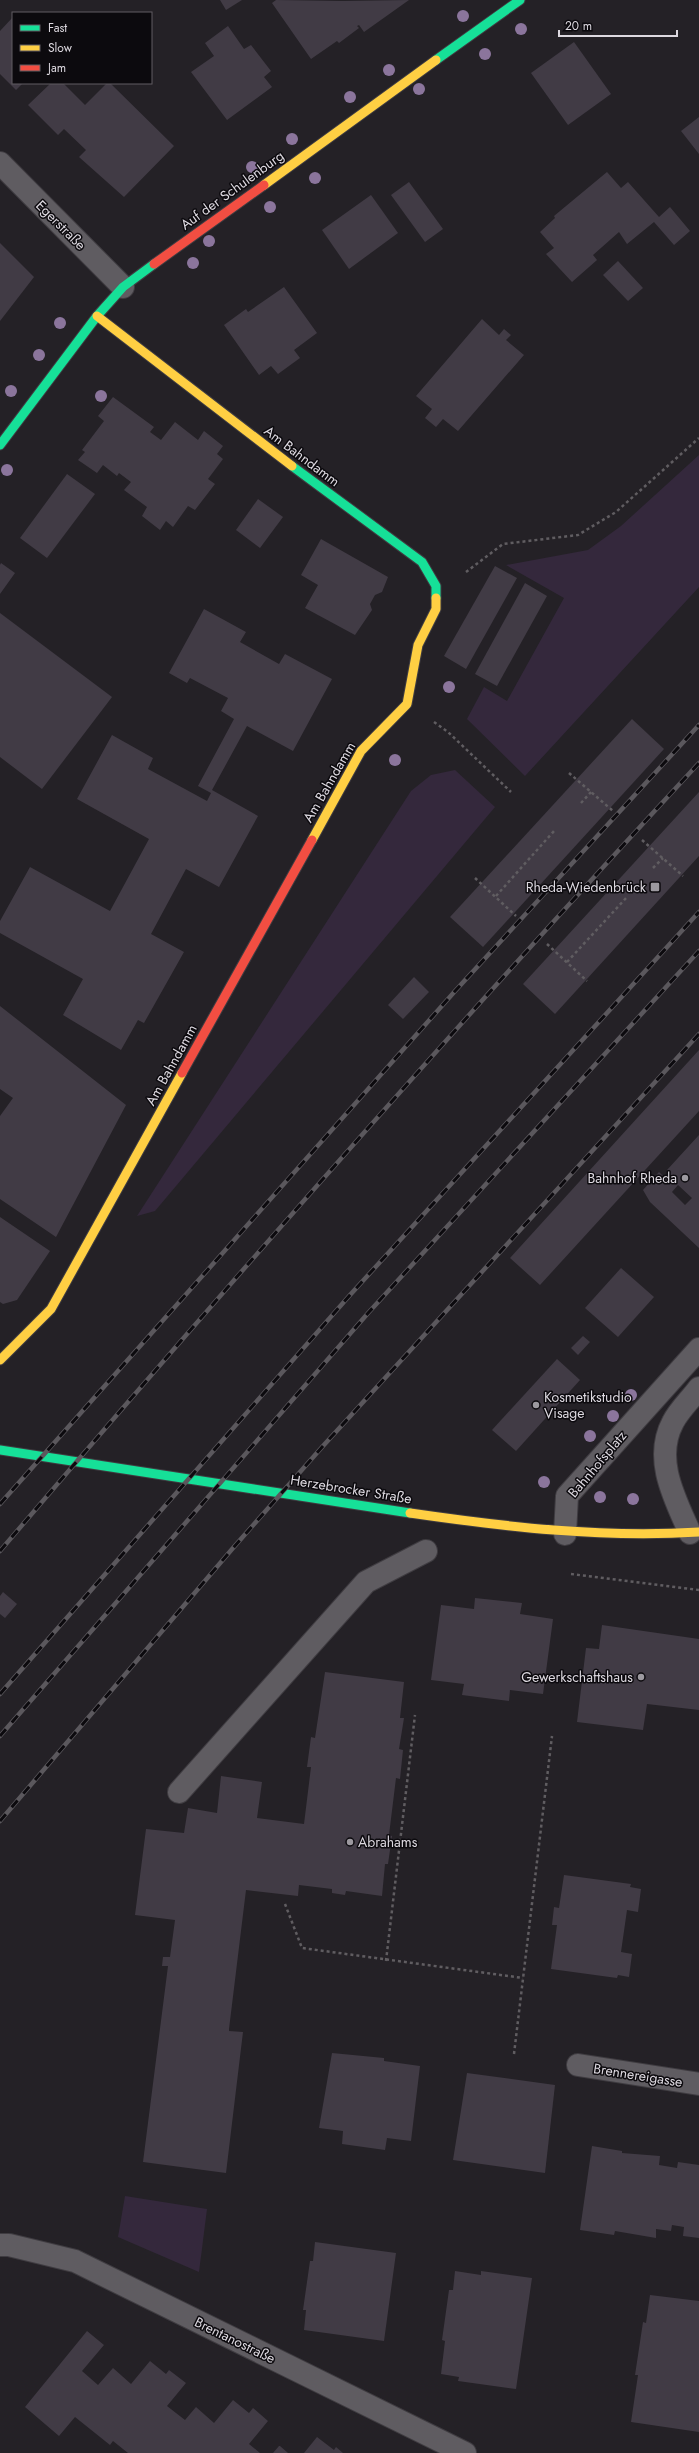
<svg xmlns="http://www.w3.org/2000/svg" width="699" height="2453" viewBox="0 0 699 2453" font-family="Jost,sans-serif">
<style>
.green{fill:#34283c}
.building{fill:#413b45;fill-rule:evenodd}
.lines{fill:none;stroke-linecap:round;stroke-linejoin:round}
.lane-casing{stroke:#3f3c41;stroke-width:24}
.street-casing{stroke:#3f3c41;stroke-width:24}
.fast-casing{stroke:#3f3c41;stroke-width:11}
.slow-casing{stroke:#3f3c41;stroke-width:11}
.jam-casing{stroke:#3f3c41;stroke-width:11}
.path{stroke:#605d61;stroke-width:2.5;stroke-dasharray:3 3;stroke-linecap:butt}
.lane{stroke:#5f5c61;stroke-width:22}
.street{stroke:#5f5c61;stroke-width:22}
.fast{stroke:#16e098;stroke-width:9}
.slow{stroke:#ffcf43;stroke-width:9}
.jam{stroke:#f24e42;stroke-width:9}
.rail-casing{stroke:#5b585d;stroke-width:4.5}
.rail{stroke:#0c0a0e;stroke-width:3;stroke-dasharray:9;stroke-linecap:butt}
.tree{fill:#8b759c}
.poi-dot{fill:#9c999f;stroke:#0c0a0e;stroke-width:1.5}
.labels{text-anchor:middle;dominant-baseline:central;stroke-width:3;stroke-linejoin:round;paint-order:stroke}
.street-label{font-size:14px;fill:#ddd9e0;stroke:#0c0a0e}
.poi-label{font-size:14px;fill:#ddd9e0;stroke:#0c0a0e;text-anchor:end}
</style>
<rect width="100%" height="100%" fill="#242126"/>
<g class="green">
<path d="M699,455v132l-174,189 -58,-57 17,-32 23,14 57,-103 -58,-33 82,-15 33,-24z"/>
<path d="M455,770l40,37 -340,404 -18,5 274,-425 20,-16z"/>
<path d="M125,2196l82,13 -8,63 -81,-35z"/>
</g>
<g class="building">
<path d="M220,0h22l-16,10z"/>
<path d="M276,0l67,1 66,-1 -45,32 -5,-7 -2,1 2,2 -20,15 -2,-2 -26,18 -39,-56z"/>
<path d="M13,17v66h10l-7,7 -16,-16v-43z"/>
<path d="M228,26l16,23 7,-4 20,26 -7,6 8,10 -45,33 -36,-48 23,-16 -9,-13z"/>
<path d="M574,42l37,52 -43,31 -37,-52z"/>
<path d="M51,83h12l22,22 22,-22h3l64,63 -50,51 -45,-40 7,-7 -22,-21 -6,6 -30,-30z"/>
<path d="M699,117v37l-18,-23z"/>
<path d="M607,172l14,16 7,-6 31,35 11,-10 20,24 -16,14 -20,-23 -27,22 -8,-12 -26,23 4,5 -25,22 -26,-28 8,-6 -14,-16 15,-14 -1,-2z"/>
<path d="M409,182l34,47 -18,13 -34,-47z"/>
<path d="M371,195l27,38 -49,36 -27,-39z"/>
<path d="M0,243l34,34 -34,44z"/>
<path d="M618,261l25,27 -15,13 -25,-26z"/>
<path d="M284,287l33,46 -23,17 6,8 -22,16 -7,-8 -12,9 -35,-50 22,-16 2,3z"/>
<path d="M482,319l17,16 5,-6 7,6 -5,5 18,15 -66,76 -15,-12 -7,8 -11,-9 7,-9 -16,-13z"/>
<path d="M113,397l41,30 -4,5 11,8 14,-18 23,18 6,-9 19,15 -6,8 6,5 -15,20 7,5 -20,26 -7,-4 -15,21 -7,-6 -6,9 -18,-14 5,-9 -23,-17 7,-8 -12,-9 -2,3 -14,-11 -6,8 -19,-13 7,-8 -3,-2 22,-29 -6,-5z"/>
<path d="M67,474l28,20 -48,64 -27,-20z"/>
<path d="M258,499l25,18 -23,31 -24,-18z"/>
<path d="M321,539l67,38 -6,15 -7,3 -5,9 2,6 -17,25 -50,-27 13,-23 -17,-10z"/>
<path d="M1,563l14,10 -15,21v-29z"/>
<path d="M495,566l22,12 -51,91 -22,-13z"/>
<path d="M525,583l22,13 -50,90 -22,-12z"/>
<path d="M204,609l42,23 -6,10 39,22 6,-10 47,25 -39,72 -46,-25 -35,64 46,26 -39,71 -33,-18 -35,65 33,18 -40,71 -6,-3 -17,30 -58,-35 20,-36 -83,-46v-12l30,-54 80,44 39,-72 -72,-40 35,-64 41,23 -5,11 59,32 4,-8 -13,-7 36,-67 -13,-8 7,-13 -38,-20 -3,5 -18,-10z"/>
<path d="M0,613l112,84 -70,92 -42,-32z"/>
<path d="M632,719l32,30 -181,198 -33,-30z"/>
<path d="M699,792v64l-144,158 -32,-30z"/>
<path d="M414,977l15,15 -26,27 -15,-14z"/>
<path d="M0,1006l126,99 -70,132 -56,-38v-83l13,-18 -13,-9z"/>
<path d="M699,1050v61l-159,174 -30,-27z"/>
<path d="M699,1135v113l-49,-46 -7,-12 16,-18 4,4 4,-1 2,-2 -2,-3zM678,1185l14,13 -7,7 -13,-13z"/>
<path d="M0,1217l50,34 -33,49 -14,4 -3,-2z"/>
<path d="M621,1268l33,29 -36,40 -33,-29z"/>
<path d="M583,1336l7,6 -12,13 -7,-7z"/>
<path d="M557,1359l23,21 -64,71 -24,-21z"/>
<path d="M3,1592l14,12 -12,14 -5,-4v-18z"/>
<path d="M475,1598l47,5 -2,11 33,5 -10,75 -33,-4 -1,11 -47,-6 2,-11 -33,-4 10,-75 33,4z"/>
<path d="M602,1625l97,14v71l-52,-6 -4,26 -66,-8 9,-74 13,1z"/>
<path d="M325,1672l79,10 -4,36h4l-5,31 4,1 -3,29 -4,-1 -7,57 3,1 -4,28h-3l-3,32 -36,-5 -1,4 -13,-2v-4l-33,-4 -1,11 -52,-6 -17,139v2l14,1 -17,141 -83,-11 25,-196h-6l1,-9h7l5,-37 -40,-5 11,-86 38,4 4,-25 29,5 4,-37 41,6 -5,36 47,6 7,-57h-4l4,-30 4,1z"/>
<path d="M564,1875l67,9 -1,3 11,2 -3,23 -11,-2 -6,42 11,2 -3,23 -11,-2 -1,3 -66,-9 6,-44h-5l2,-18 5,1z"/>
<path d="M332,2053l52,5v3l36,5 -9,75 -24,-3 -2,12 -43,-6 1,-13 -24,-3z"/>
<path d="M467,2073l88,12 -10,88 -92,-13z"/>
<path d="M592,2146l30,5v2l38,3 -1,9 18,3 1,-6 21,3v73l-16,-2 1,-9 -12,-2 -1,6 -15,-2v9l-41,-7 -1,4 -34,-5z"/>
<path d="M315,2242l81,11 -12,88 -80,-11 2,-20h-3l7,-49h3z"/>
<path d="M455,2271l26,4v-4l51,7 -16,111 -58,-8 1,-4 -18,-3 4,-33 -3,-1 7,-50h4z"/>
<path d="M650,2295l49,6v131l-68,-10 7,-47h-3l5,-33 3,-20 3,1z"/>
<path d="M87,2331l17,14 -22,26 16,14 15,-17 18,16 19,-23 16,13 3,-4 17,13 -19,23 18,14 11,-13 18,16 19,-23 16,13 4,-5 15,13 -19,23 11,9h-132l-15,-12 -3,4 -35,-28 -16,19 -34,-29z"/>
<path d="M317,2437l17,13 2,-3 7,6h-39z"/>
<path d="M279,2446h1l8,7h-15z"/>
</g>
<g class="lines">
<g class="lane-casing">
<path id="lane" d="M179,1792l187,-210 60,-31"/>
</g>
<g class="street-casing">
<g id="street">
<path d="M0,163l123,124"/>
<path d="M690,1533c-15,-34 -37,-74 -17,-111 6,-12 18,-23 26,-34"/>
<path d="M565,1534l2,-38 132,-147"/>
<path d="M578,2065l121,19"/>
<path d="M0,2245h9l66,16 390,192"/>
</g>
</g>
<g class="fast-casing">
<g id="fast">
<path d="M436,60l84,-60"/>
<path d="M0,445l97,-129 26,-29 31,-23"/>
<path d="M292,466l130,96 14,24v12"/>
<path d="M0,1450l410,63"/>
</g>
</g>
<g class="slow-casing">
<g id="slow">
<path d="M264,185l172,-125"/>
<path d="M97,316l195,150"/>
<path d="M312,840l49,-89 46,-47 11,-59 18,-36v-11"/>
<path d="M0,1360l51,-51 131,-236"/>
<path d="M410,1513c96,14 191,25 289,19"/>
</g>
</g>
<g class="jam-casing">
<g id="jam">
<path d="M154,264l110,-79"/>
<path d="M182,1073l130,-233"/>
</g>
</g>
<g class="path">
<path d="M466,572l37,-28 75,-9 38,-23 83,-74"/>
<path d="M434,722l14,10 63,60"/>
<path d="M569,773l44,38"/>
<path d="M581,803l10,-11"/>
<path d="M642,840l41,36"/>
<path d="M653,868l10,-10"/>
<path d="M475,878l41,38"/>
<path d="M496,896l58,-65"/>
<path d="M547,944l40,37"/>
<path d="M567,962l60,-65"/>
<path d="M571,1574l128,16"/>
<path d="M285,1904l17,44 221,30"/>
<path d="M386,1961l29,-246"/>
<path d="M514,2054l38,-318"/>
</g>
<use href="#lane" class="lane"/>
<use href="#street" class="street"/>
<use href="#fast" class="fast"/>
<use href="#slow" class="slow"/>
<use href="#jam" class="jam"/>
<g class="rail-casing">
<g id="rail">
<path d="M0,1504l456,-514 243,-265"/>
<path d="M0,1551c228,-267 460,-530 699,-788"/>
<path d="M0,1694l350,-399 349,-383"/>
<path d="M0,1736l369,-424 330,-361"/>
<path d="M0,1821l233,-273 90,-102 376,-412"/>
</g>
</g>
<use href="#rail" class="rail"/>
</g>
<g class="tree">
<circle cx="463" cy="16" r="6"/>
<circle cx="521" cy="29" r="6"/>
<circle cx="485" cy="54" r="6"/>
<circle cx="389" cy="70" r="6"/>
<circle cx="419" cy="89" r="6"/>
<circle cx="350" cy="97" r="6"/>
<circle cx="292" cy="139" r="6"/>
<circle cx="252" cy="167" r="6"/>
<circle cx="315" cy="178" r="6"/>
<circle cx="270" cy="207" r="6"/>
<circle cx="209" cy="241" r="6"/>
<circle cx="193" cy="263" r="6"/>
<circle cx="60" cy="323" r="6"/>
<circle cx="39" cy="355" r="6"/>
<circle cx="11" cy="391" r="6"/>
<circle cx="101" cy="396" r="6"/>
<circle cx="7" cy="470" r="6"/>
<circle cx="449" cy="687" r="6"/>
<circle cx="395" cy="760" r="6"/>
<circle cx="631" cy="1395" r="6"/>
<circle cx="613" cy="1416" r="6"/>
<circle cx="590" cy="1436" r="6"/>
<circle cx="544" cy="1482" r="6"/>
<circle cx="600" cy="1497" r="6"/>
<circle cx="633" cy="1499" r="6"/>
</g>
<g class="poi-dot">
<rect x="650" y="882" width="10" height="10" rx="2"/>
<circle cx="685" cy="1178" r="4"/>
<circle cx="536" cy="1405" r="4"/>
<circle cx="641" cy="1677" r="4"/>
<circle cx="350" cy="1842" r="4"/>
</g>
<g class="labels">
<g class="street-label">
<text transform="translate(232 190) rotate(-36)">Auf der Schulenburg</text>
<text transform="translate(61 225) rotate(45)">Egerstraße</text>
<text transform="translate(302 456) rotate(37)">Am Bahndamm</text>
<text transform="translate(329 782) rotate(-60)">Am Bahndamm</text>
<text transform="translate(171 1065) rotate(-61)">Am Bahndamm</text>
<text transform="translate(597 1464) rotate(-50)">Bahnhofsplatz</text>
<text transform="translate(351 1489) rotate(9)">Herzebrocker Straße</text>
<text transform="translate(638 2075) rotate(9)">Brennereigasse</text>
<text transform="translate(235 2340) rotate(26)">Brentanostraße</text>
</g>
<g class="poi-label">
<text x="646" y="887">Rheda-Wiedenbrück</text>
<text x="677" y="1178">Bahnhof Rheda</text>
<text x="544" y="1397" text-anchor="start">Kosmetikstudio<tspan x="544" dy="16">Visage</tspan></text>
<text x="633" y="1677">Gewerkschaftshaus</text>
<text x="358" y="1842" text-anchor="start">Abrahams</text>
</g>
</g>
<rect x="12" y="12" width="140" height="72" fill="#0c0a0e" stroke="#605d62"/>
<rect x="20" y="25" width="20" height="6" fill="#16e098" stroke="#605d62"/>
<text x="48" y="32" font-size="12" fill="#ddd9e0">Fast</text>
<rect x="20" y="45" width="20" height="6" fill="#ffcf43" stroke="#605d62"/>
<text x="48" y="52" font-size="12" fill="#ddd9e0">Slow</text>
<rect x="20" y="65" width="20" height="6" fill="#f24e42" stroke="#605d62"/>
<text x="48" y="72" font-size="12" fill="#ddd9e0">Jam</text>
<path d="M559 30v6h118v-6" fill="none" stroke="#ddd9e0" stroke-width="2"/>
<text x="565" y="30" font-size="12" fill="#ddd9e0" stroke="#0c0a0e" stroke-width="3" paint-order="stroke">20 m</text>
</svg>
